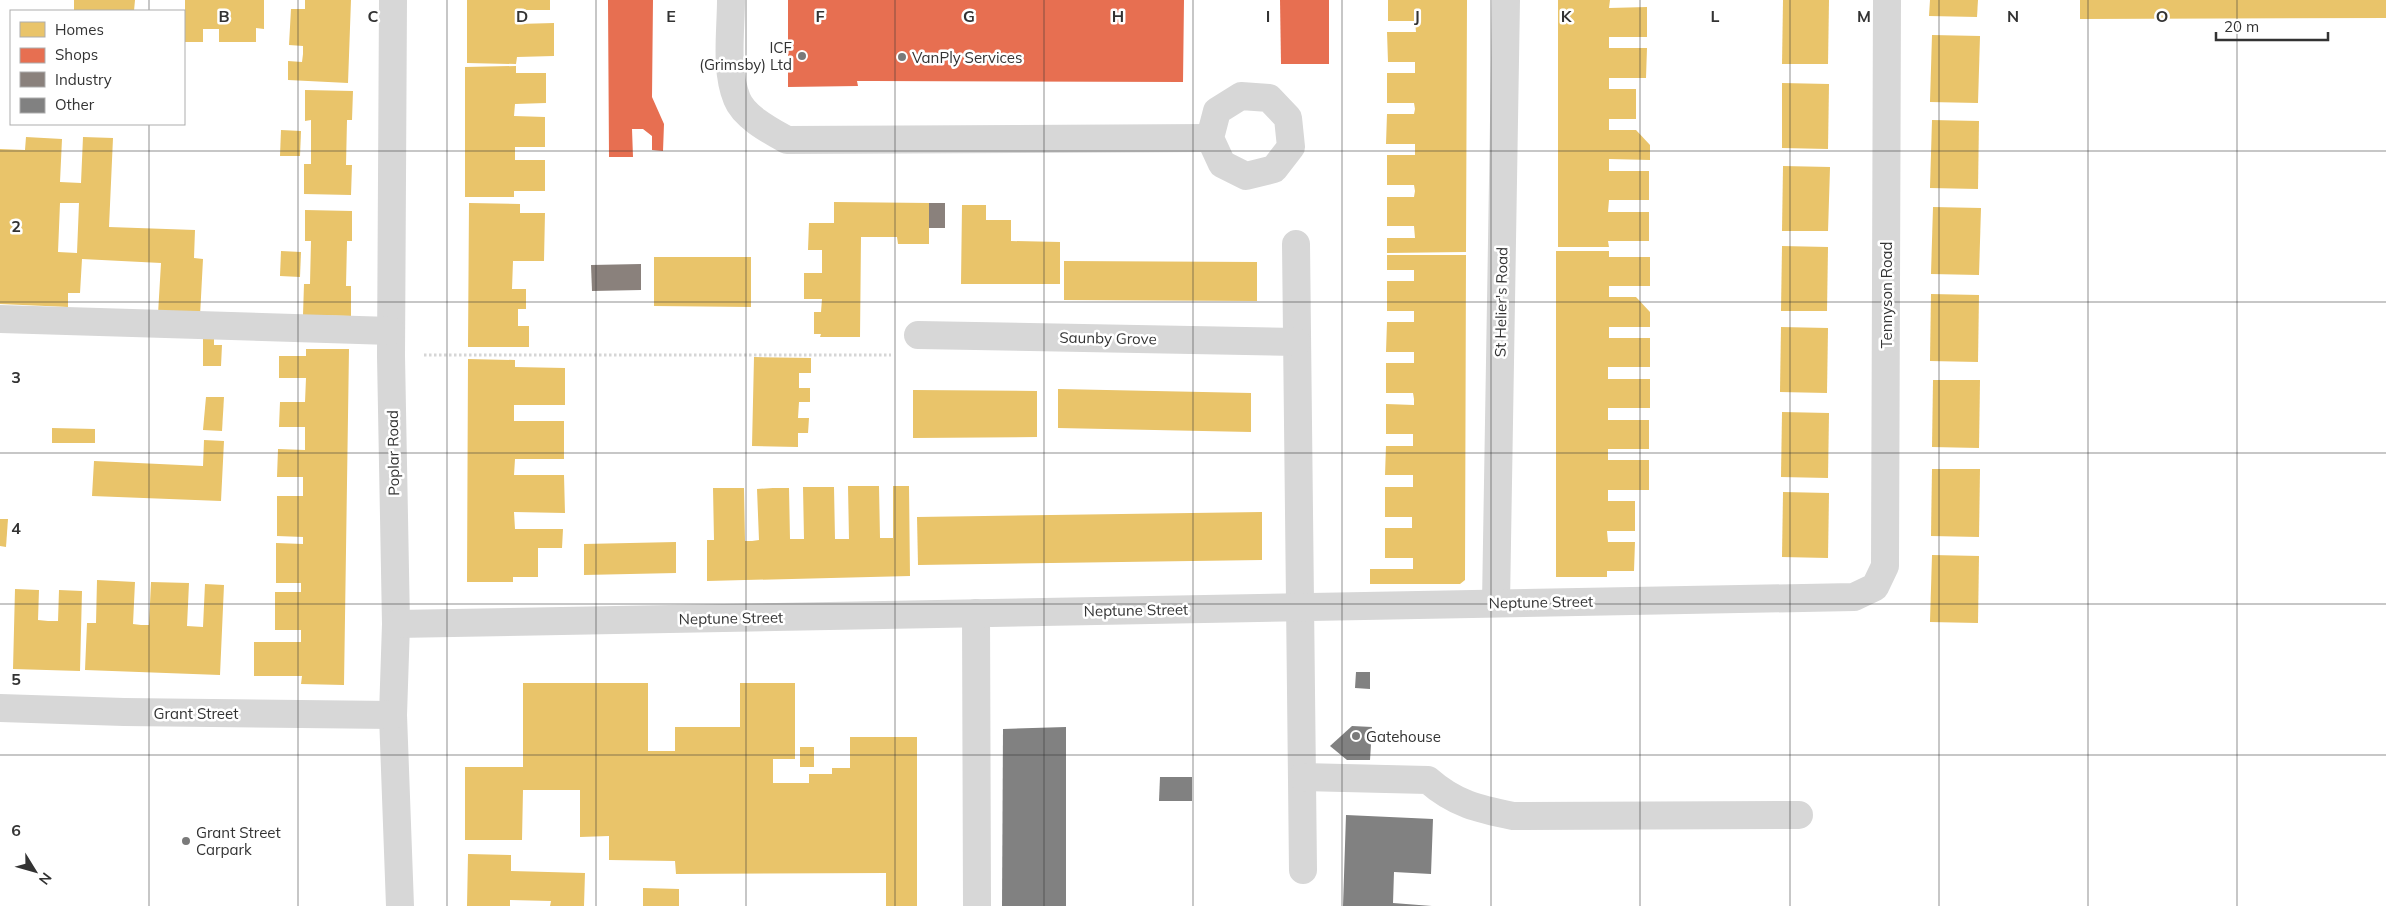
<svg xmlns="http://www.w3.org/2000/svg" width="2386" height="906" viewBox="0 0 2386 906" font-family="Mulish,sans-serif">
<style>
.homes{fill:#e9c46a;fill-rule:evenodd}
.shops{fill:#e76f51}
.industry{fill:#8a817c}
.building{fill:#818181}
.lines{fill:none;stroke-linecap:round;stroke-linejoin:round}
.path{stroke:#d6d6d6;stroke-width:3;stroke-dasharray:2.5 2.5;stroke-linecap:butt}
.minor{stroke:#d7d7d7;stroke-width:28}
.grid{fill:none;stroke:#333;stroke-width:1;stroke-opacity:0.55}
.poi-dot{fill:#7a7a7a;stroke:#fff;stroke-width:2}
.labels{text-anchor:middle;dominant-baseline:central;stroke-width:5;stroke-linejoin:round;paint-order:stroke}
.poi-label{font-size:15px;fill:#333;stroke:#fff;text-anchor:start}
.street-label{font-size:15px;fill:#333;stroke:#fff}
.grid-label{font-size:16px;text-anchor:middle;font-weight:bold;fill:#333;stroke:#fff;stroke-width:5;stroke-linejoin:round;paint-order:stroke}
</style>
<rect width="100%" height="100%" fill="#fff"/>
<g class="homes">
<path d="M74,0h61l-1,11h-60z"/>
<path d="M185,0h79v29l-8,-1v14h-37v-13h-16v13h-18z"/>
<path d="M305,0h46l-3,83 -60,-3v-19l14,1 1,-8v-8l-14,-1 2,-36h14z"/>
<path d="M467,0h83v10h-32v14l36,-1v33l-37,1 -1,7 -49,-1z"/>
<path d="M1388,0h79l-1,252 -79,1v-15h28l-1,-12h-27v-29h27l1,-6 -1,-6h-27v-30h28v-11h-29l1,-30h27l1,-5 -1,-6h-27v-30h28v-11h-27l-1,-30h29l-1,-11h-27z"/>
<path d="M1558,0h52l-1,8 38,-1v30h-38v11h38l-1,30h-37v11h27v30h-27v11h27l14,15v15l-41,-1v12h40v29h-40l-1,12h41v29h-41l1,6h-51z"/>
<path d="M1783,0h46l-1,64h-46z"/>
<path d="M1930,0h48l-1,17 -48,-1z"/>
<path d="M2080,0h306v18l-306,1z"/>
<path d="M1932,35l48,1 -2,67 -48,-1z"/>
<path d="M516,66v7h30v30l-31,1 -1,12 31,1v30h-30v13h30v31h-31v6h-49v-130z"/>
<path d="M1782,83l47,1 -1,65 -46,-1z"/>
<path d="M305,90l48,1 -1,29h-5l-1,45h6l-1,30 -47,-1v-30h7v-44l-6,1z"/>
<path d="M1932,120l47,1 -1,68 -48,-1z"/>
<path d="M281,130l20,1 -1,25h-20z"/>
<path d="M26,137l36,2 -2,43 21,1 2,-46 30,1 -4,89 86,3 -1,28 9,1 -3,57 -42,-2 3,-51 -79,-4 -2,34h-12v14l-68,-3v-155l25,1zM60,203h19l-2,50 -19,-1z"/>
<path d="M1783,166l47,1 -2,64h-46z"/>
<path d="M834,202l95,1v41h-31l-1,-7h-36l-1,100h-40l1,-3h-7v-22h7l1,-13h-18v-26h18v-23h-14l1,-27h25z"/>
<path d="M469,203l51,1v9h25l-1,48h-31l-1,28h14v20h-8v17h11v21h-61z"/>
<path d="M962,205h24v15h25v21l49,1v42h-99z"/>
<path d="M1933,207l48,1 -2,67 -48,-1z"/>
<path d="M305,210l47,1v30h-5l-1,45h5v30l-48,-1 1,-31h6l1,-43h-6z"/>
<path d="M1782,246l46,1 -1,64h-46z"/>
<path d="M281,251l20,1 -1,25 -20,-1z"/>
<path d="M1556,251h53v6h41v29h-41v11h27l14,15v15h-41v11h41v29h-42v12h42v29h-42v12h41v29h-41v11h41v30h-41v11h27v30h-28l1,11h27l-1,29h-27v6h-51z"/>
<path d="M1387,255h79l-1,325 -5,4h-90v-15h43v-11h-28v-30h27v-11h-27v-30h28v-12h-28l1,-29h27v-12h-27v-30l28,1v-6l-1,-6h-27v-30h28v-11h-28l1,-30h27v-11h-27v-30h27v-11h-27z"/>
<path d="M654,257h97v50l-97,-1z"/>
<path d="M1064,261l193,1v39l-193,-1z"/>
<path d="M1931,294l48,1 -1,67 -48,-1z"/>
<path d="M1781,327l47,1 -1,65 -47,-1z"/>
<path d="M203,339h11v6h8l-1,21h-18z"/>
<path d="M306,349h43l-5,336 -43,-1 1,-8h-48v-34h47v-12h-26v-38h26v-9h-25v-40l27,1v-7l-26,-1v-40h26v-19h-26l1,-28 27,1v-23h-26l1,-25h25l1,-24h-27v-22h27z"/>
<path d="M754,357l57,1v15h-12v15h11v14h-11l-1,16h11l-1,15h-10v14l-46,-1z"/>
<path d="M468,359l47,1v7l50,1v37h-51v16h50v38h-49l-1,16h50l1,38 -51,-1 1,17h48l-1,19h-24v29h-25v5h-46z"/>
<path d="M1933,380h47l-1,68 -47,-1z"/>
<path d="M1058,389l193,4v39l-193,-4z"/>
<path d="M913,390l124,1v46l-124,1z"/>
<path d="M206,397h18l-2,34 -19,-1z"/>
<path d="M1782,412l47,1 -1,65 -47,-1z"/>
<path d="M52,428l43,1v14h-43z"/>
<path d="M204,440l20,1 -3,60 -129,-5 2,-35 109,5z"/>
<path d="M1932,469h48l-1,68 -48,-1z"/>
<path d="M848,486h31l1,52h13v-52h16l1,90 -203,5v-41h7l-1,-52h31l1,53h7l7,-1 -2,-51 16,-1h16l1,51h14l-1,-52h31l1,52h14z"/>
<path d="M1783,492l46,1 -1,65 -46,-1z"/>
<path d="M1262,512v48l-344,5 -1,-48z"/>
<path d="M0,519h8l-2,28 -6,-1z"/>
<path d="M676,542v31l-92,2v-31z"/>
<path d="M1932,555l47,1 -1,67 -48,-1z"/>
<path d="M97,580l38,2 -2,42 8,1h8l2,-43 38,1 -2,43 16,1 2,-43 19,1 -4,90 -135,-5 2,-47h9z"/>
<path d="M15,589l24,1 -1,30 10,1h10l1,-31 23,1 -2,80 -67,-2z"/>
<path d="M523,683h125v68h27v-24h65v-44h55v76h-22v24h36v-9h23v-6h18v-31h67v169h-31v-33l-210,1 -1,-13 -66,-1v-24l-29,1v-47h-57l-1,50h-57v-73h58z"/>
<rect x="800" y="747" width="14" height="20"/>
<path d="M468,854l43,1v16l74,2 -1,33h-34l1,-5 -41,-1v6h-43z"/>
<path d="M643,888l36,1v17h-36z"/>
</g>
<g class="shops">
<path d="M608,0h45l-1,97 12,27 -1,27 -11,-1v-14l-9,-7h-11l1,28h-24z"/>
<path d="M788,0h396l-1,82 -310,-1h-16l1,5 -70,1z"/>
<path d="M1280,0h49v64h-48z"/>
</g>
<g class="industry">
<rect x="929" y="203" width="16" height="25"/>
<path d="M641,264v26l-49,1 -1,-26z"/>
</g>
<g class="building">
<path d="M1356,672h14v17l-15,-1z"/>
<path d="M1352,726l20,1 -2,33h-23l-17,-14z"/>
<path d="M1066,727v179h-64l1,-177z"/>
<path d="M1160,777h32v24h-33z"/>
<path d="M1346,815l87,4 -2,55 -37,-2 -1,31 39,3h-89z"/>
</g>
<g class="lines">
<path class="path" d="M424,355h467"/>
<g class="minor">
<path d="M393,0l-2,356 5,268 -3,91 7,191"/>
<path d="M731,0c0,31 -6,70 6,99 7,18 34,32 50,41l423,-2"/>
<path d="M1241,96l28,2 19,20 3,29 -17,22 -28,7 -24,-12 -12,-26 7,-27z"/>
<path d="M1296,244l7,626"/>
<path d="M0,319l391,12"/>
<path d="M918,335l379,7"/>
<path d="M1496,603l10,-603"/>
<path d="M976,613l1,293"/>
<path d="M396,624l1458,-27 21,-10 10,-21 2,-566"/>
<path d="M0,708l124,4 269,3"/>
<path d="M1302,777l126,3c27,24 51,29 85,36l286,-1"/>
</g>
</g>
<path class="grid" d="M149,0v11M298,0v906M447,0v906M596,0v906M746,0v906M895,0v906M1044,0v906M1193,0v906M1342,0v906M1491,0v906M1640,0v906M1790,0v906M1939,0v906M2088,0v906M2237,0v906M149,124v782M0,151h2386M0,302h2386M0,453h2386M0,604h2386M0,755h2386"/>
<g class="poi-dot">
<circle cx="802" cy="56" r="5"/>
<circle cx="902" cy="57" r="5"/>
<circle cx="1356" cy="736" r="5"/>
<circle cx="186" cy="841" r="5"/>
</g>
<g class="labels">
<g class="poi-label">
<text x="792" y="47" text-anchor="end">ICF<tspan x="792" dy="17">(Grimsby) Ltd</tspan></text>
<text x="912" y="57">VanPly Services</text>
<text x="1366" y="736">Gatehouse</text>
<text x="196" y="832">Grant Street<tspan x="196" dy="17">Carpark</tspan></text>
</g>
<g class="street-label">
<text transform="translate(1886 295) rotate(-90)">Tennyson Road</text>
<text transform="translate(1501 302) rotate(-89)">St Helier's Road</text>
<text transform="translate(1108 338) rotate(1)">Saunby Grove</text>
<text transform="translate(393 453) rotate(-91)">Poplar Road</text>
<text transform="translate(1541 602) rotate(-1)">Neptune Street</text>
<text transform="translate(1136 610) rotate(-1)">Neptune Street</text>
<text transform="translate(731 618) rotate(-1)">Neptune Street</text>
<text x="196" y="713">Grant Street</text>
</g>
</g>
<g class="grid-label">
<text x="224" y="22">B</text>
<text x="373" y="22">C</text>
<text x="522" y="22">D</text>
<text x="671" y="22">E</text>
<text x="820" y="22">F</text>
<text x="969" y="22">G</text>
<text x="1118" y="22">H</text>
<text x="1268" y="22">I</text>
<text x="1417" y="22">J</text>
<text x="1566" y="22">K</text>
<text x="1715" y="22">L</text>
<text x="1864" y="22">M</text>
<text x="2013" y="22">N</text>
<text x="2162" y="22">O</text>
<text x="16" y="232">2</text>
<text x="16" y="383">3</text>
<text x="16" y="534">4</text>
<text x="16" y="685">5</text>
<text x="16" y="836">6</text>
</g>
<rect x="10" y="10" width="175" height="115" fill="#ffffff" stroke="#adadad"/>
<rect x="20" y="22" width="25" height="15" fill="#e9c46a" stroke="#adadad"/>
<text x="55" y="35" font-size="15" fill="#333333">Homes</text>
<rect x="20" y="48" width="25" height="15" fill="#e76f51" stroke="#adadad"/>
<text x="55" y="60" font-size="15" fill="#333333">Shops</text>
<rect x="20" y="72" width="25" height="15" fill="#8a817c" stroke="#adadad"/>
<text x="55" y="85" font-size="15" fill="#333333">Industry</text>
<rect x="20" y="98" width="25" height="15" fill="#818181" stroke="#adadad"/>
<text x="55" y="110" font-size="15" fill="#333333">Other</text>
<g transform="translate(35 871) rotate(127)" stroke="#ffffff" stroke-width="4" paint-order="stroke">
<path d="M0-4L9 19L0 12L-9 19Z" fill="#333333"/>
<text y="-8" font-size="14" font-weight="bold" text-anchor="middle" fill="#333333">N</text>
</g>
<path d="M2216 32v8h112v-8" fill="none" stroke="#333333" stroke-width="2.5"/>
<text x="2224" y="32" font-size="15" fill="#333333" stroke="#ffffff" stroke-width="4" paint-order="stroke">20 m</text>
</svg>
